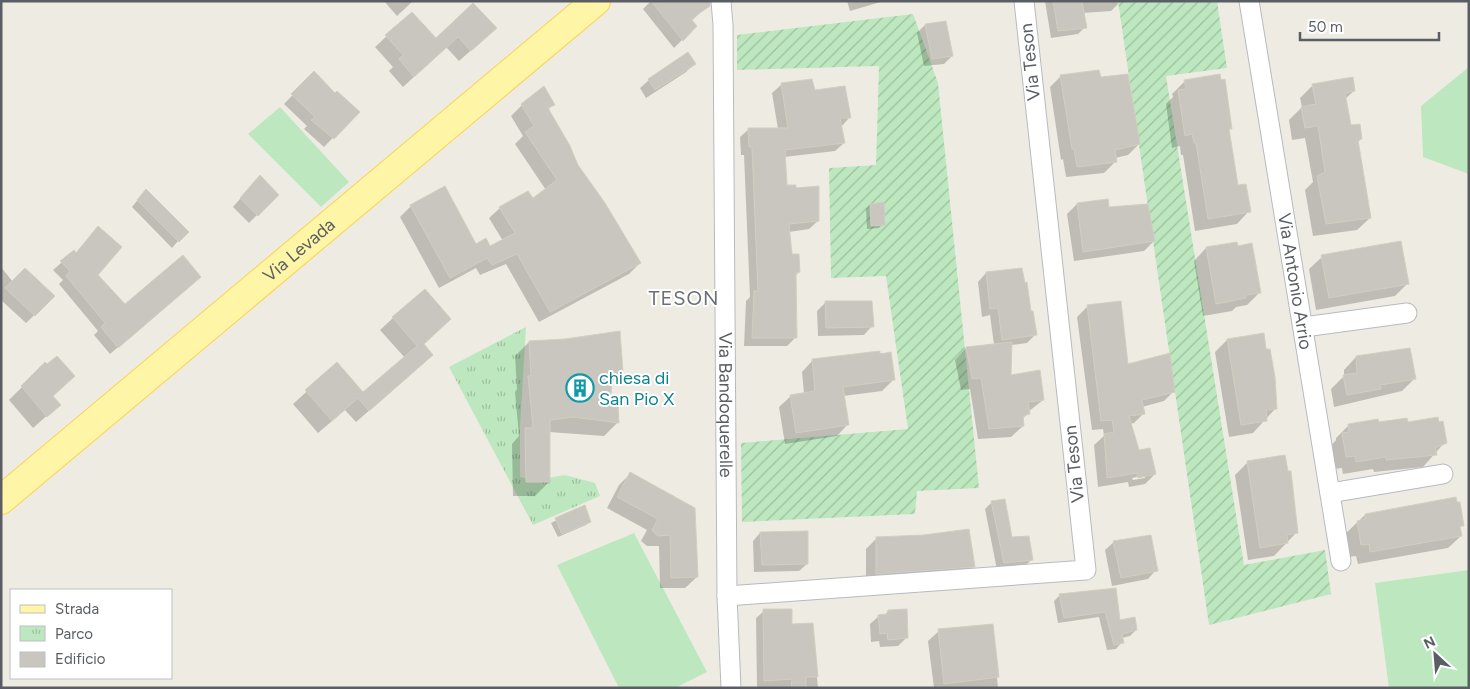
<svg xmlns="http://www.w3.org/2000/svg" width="1470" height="689" viewBox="0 0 1470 689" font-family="Figtree,sans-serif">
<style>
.grass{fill:#bde8bf}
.park{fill:url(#park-tufts)}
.garden{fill:url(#garden-furrows)}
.shadow{fill:#0003;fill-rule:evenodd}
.building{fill:#c9c6bf;stroke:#d3cec0}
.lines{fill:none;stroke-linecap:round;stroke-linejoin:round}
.minor-casing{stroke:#b7bac0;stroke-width:21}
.primary-casing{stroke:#fad34f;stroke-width:30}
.minor{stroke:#fff;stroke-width:19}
.primary{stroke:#fff5a6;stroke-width:28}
.labels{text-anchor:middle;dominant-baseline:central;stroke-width:4;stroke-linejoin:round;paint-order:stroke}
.street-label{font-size:18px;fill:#5a5e64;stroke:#fff}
.culture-label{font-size:18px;fill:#0d838f;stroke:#fff;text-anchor:start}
.quarter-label{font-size:20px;letter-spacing:1px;fill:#6b7076;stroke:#fff}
</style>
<defs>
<pattern id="park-tufts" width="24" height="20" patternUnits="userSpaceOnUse" patternTransform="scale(1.25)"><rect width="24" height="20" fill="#bde8bf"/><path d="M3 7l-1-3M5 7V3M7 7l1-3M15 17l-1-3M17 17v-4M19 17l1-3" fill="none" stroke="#9dbf9f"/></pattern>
<pattern id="garden-furrows" width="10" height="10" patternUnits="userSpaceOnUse" patternTransform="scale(1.25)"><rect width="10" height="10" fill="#bde8bf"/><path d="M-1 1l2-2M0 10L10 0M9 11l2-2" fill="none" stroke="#9dbf9f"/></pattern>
</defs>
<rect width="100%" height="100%" fill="#eeece2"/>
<g class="grass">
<path d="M1469,67v107l-46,-17 -2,-51z"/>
<path d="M280,107l69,75 -28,25 -73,-73z"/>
<path d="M634,533l73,139 -32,16h-56l-62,-123z"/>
<path d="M1469,570v118h-80l-14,-105z"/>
</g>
<path class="park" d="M526,327l-6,100v50l15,3 30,-5 30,8 5,13 -67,29 -84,-158z"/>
<g class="garden">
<path d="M1118,1h99l10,67 -61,8 78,489 81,-15 6,44 -122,31z"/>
<path d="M913,14l25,69 41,405 -62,3 -2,23 -173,8 -1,-79 167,-14 -22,-153 -55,2 -2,-110 47,-3 3,-99 -142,4v-35z"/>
</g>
<g class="shadow">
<path d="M384,1h29l-16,15z"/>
<path d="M651,1h54l2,6 -16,14 5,5 -22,22 -31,-39z"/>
<path d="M847,1h37l-34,10z"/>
<path d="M1045,1h72l1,3 -7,7 -28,2 2,14 -7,7 -27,4z"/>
<path d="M473,4l11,35 -25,22 -13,-14 -43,40 -14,-16 4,-4 -18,-20 37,-34 24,27z"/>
<path d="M925,25l27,31 -8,8 -20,2 -7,-33z"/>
<path d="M694,64l-8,8 -40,26 -6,-10 9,-8z"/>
<path d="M314,73l21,22 23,17 -34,35 -20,-18 3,-3 -23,-22z"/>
<path d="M1061,76l39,2 39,66 -11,11 -13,3v4l-11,11 -38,4 -3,-18 -2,1 -11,-73z"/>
<path d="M811,80l3,11 36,26 -9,10 3,16 -9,8 -51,6 1,29 33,35 -9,8 -20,3 2,23 8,17 -4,4 1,61 -9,9h-43l2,-45 4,-4 -6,-142h-3l-1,-18 9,-8h29l-6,-36 9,-8z"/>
<path d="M1185,81l45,47 -2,3 9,56 12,24 -12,13 -42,7 -12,-76h-2l-1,-9 -8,2 -6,-44 7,-7 -1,-3z"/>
<path d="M1313,85l41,6 -9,8 5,28 11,12 -4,4 13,75 -13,12 -44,6 -8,-46 8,-8 -8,-44 -13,2 -3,-20 13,-13 -2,-9z"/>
<path d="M553,104l-5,6 29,56 63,97 -11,11 -90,48 -33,-58 -26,11 -4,-7 -37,20 -39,-71 11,-11 65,40 14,2 13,-7 -14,-23 11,-10 32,-8 14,-10 -31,-46 8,-8 -12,-20 11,-11z"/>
<path d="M252,185l26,9 -29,29 -16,-16z"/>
<path d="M140,197l38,44 -6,7 -40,-41z"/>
<path d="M1107,200l1,9 46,32 -10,10 -70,10 -7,-47 10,-10z"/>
<path d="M870,205l13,19 -4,4 -12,1 -1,-20z"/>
<path d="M1237,247l23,45 -13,13 -11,2 -4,4 -29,5 -9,-55 12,-13z"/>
<path d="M74,252l51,54 75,-29 -90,77 -16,-19 4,-4 -39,-47 4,-4 -10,-10z"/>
<path d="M1322,257l85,27 -12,12 -79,14 -7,-41z"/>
<path d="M1,267l12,15 41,14 -28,27 -25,-23z"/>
<path d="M986,273l43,39 6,23 -8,8 -16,2 -1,31 33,24 -15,12 -6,8 1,6 -12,11 -33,2 -8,-50 -9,1 -6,-30 11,-12 28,-3 -4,-30 -8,2 -4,-35z"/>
<path d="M825,303l47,23 -8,9 -46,1 -1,-25z"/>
<path d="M1087,307l40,58 47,26 -10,10 -22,6 1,7 -9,9 -4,1 8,27 17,23 -10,10 -16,3 -1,-5 -30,5 -4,-42 10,-9 -1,-7 -11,1 -15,-113zM1145,475v3l-12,2 -1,-2z"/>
<path d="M393,318l30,26 -4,23 -63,55 -11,-12 -27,23 -25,-29 44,-40 26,30 42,-36 -25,-28z"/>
<path d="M566,340l56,32 -11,11 -3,22 10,17 -14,14 -55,-4v50l-14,14h-22l-1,-52 7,-8 -4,-44 2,-3 -2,-33 14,-14z"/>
<path d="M1227,340l42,10 7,43 -2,2 2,13 -23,25 -24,4 -14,-85z"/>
<path d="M890,353l4,26 -12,12 -39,5 5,28 -11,12 -52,8 -6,-37 12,-11 13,-2 -2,-22 11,-12 25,-4z"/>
<path d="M1356,357l58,22 -12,12 -68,16 -3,-18 13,-13v-6z"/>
<path d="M45,364l28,12 -21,21 7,8 -26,23 -24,-28z"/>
<path d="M1378,423h29l38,19 -22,25 -49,5 -1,-3 -30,5 -1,-6 -8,1 -4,-22 6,-7v-2l13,-13z"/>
<path d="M1247,463l43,9 7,60 -23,24 -26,4 -13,-85z"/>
<path d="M630,474l64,34 3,69 -12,11h-25l-1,-42h-12l-6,-5 6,-11 -40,-22 12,-23z"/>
<path d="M991,503l20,36 21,20 -7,7 -28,4 -12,-61z"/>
<path d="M584,507l6,14 -4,4 -28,12 -7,-14z"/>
<path d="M1365,515l97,10 -3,3 2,8 -13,12 -90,16 -2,-8 -8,1 -4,-22z"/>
<path d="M760,533l47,31 -8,7 -45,1 -1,-31z"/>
<path d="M877,538l96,28 -11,11 -96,7v-35z"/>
<path d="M1114,542l42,28 -8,9 -36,7 -7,-36z"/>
<path d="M1115,589l4,32 17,9 -6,6 -8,2v4l-6,7 -9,1 -8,-33 -41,6 -4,-22 6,-6z"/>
<path d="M764,611l26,15 22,-1 6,63h-61l-1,-70z"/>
<path d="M888,611l19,26 -9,9 -18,1 -1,-6 -8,1 -1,-18 9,-8h5z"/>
<path d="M992,626l6,62h-64l-6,-47 11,-10z"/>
</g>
<g class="building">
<path d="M651,1h59v5l-19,13 6,7 -14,15z"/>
<path d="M1053,1h29l5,27 -29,3z"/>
<path d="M473,3l24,25 -26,23 -13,-14 -44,40 -15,-18 4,-4 -18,-20 27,-23 24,26z"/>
<path d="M946,21l7,35 -21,3 -7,-35z"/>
<path d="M688,52l8,12 -41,26 -7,-11z"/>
<path d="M1099,70l2,7 27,-3 12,70 -25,6 2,12 -40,5 -3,-18h-2l-12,-74z"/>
<path d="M314,71l21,22 2,-2 23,21 -26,27 -23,-19 4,-3 -24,-23z"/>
<path d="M1220,74l1,6 4,-1 7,50h-3l9,56 8,-1 5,28 -43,7 -12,-76h-2l-2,-9 -7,2 -7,-46 8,-1 -2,-9z"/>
<path d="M1353,77l2,14 -10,2 6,32 9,-1 2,15 -4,1 13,78 -45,6 -9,-48 8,-4 -7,-46 -13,2 -4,-21 15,-3 -4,-20z"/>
<path d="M812,79l3,11 30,-4 6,32h-11l5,25 -60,7 2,35h9v3l23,-2v35l-30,3 3,30h7l1,18 -4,1 1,65h-45l2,-47h4l-6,-144h-3l-1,-19h40l-7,-45z"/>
<path d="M544,86l11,19 -7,3 22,38 8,19 27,38 36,60 -91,49 -33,-58 -25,11 -5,-7 -37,20 -40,-73 35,-19 31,58 10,-6 4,8 25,-13 -16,-26 29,-16 5,7 24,-18 -32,-48 9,-6 -13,-22z"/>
<path d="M260,175l19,20 -21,21 -18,-18z"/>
<path d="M146,189l43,43 -10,10 -42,-42z"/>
<path d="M1108,199l1,8 39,-3 7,37 -72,11 -6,-49z"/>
<path d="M884,202l1,23 -14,1 -1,-22z"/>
<path d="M98,226l24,21 -24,28 27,29 58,-49 18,22 -83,71 -17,-21 4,-4 -39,-47 4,-5 -10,-10 14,-11 2,3z"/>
<path d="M1401,241l8,43 -80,14 -8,-43z"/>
<path d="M1237,242l1,4 14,-3 9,50 -16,2 1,3 -30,6 -10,-57z"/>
<path d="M25,268l30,28 -20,20 -30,-28z"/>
<path d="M1022,268l3,15 2,-1 4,29h2l4,24 -35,5 -4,-32 -8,1 -4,-37z"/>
<path d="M425,289l26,30 -27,25 9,11 -64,56 -11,-13 -26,23 -27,-31 32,-28 26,30 21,-18 33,-28 -25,-29z"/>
<path d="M825,301h47l2,26 -48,1z"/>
<path d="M1121,301l7,63 42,-11 5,39 -33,8 3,14 -16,2 10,34 11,-2 6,26 -18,4 -1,-5 -30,5 -3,-44 10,-2 -2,-12 -11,1 -14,-116z"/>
<path d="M620,331l3,41 -10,1 -3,30 8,1 1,19 -46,-6 -23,3v62h-24l-1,-54h8l-5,-52h3l-2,-35 36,-2z"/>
<path d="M1264,333l2,16h4l5,28 2,32 -11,1 1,11 -26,4 -14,-86z"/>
<path d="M1012,342l-1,33 29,-5 4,30 -16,2 2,12 -7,2 1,10 -35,3 -8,-51 -9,1 -6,-32z"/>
<path d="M1410,348l6,31 -36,6 1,4 -34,6 -4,-20 14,-2 -1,-17z"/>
<path d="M880,351v3l11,-2 4,28 -52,7 6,38 -53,8 -6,-38 25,-4 -3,-32z"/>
<path d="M57,356l18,20 -22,20 8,9 -14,12 -26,-31 24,-24 2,2z"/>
<path d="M1438,417l1,5 4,-1 4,22 -12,5 2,7 -51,5v-3l-30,5 -1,-6 -9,1 -4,-24 7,-1 -1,-8 30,-5 1,3 28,-4 1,4z"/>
<path d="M1285,455l3,16h3l7,62 -11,2 1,8 -28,5 -13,-87z"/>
<path d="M630,472l65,36 3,69 -27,1 -1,-43 -12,1 -6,-6 6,-11 -41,-22z"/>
<path d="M1456,497l1,5h3l4,24h-4l2,10 -92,16 -1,-8 -8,1 -4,-24 8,-2v-5z"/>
<path d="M1005,499l7,38 17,-1 4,24 -29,3 -13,-62z"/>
<path d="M585,505l6,17 -29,12 -7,-16z"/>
<path d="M969,529l6,38 -99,7v-37l48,-2z"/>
<path d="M808,531v33l-46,1 -2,-33z"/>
<path d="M1151,535l7,36 -37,7 -8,-37z"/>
<path d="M1116,588l4,32 15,-3 2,13 -15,4 2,9 -10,2 -9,-33 -41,6 -5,-24z"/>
<path d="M763,609h29v15l21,-1 5,54h-12v11h-15l1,-9 -28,2z"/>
<path d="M907,609l1,29 -20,2 -1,-7 -7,1 -2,-19 9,-1 1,-4z"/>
<path d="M993,624l6,53 -55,7 -6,-55z"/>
</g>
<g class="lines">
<g class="minor-casing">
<g id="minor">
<path id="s1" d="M721,1l2,24 4,571 4,92"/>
<path id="s2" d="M1249,1l92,560"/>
<path d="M1304,327l103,-14"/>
<path d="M1330,493l113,-19"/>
<path d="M727,596l359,-26 -62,-569"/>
</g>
</g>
<g class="primary-casing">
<g id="primary">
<path id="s3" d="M1,500l595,-499"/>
</g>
</g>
<use href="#minor" class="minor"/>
<use href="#primary" class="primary"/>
</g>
<defs>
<g id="building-ring" transform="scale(1.4375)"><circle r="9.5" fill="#fff" stroke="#0f9aa8" stroke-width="1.5"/><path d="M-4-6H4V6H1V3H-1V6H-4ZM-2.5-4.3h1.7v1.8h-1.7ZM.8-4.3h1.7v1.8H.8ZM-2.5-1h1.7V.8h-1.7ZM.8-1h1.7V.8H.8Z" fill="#0f9aa8"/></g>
</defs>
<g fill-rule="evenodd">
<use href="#building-ring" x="580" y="388"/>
</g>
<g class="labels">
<g class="street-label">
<text transform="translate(1030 62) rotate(-96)">Via Teson</text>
<text stroke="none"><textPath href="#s3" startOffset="389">Via Levada</textPath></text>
<text stroke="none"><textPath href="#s2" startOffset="284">Via Antonio Arrio</textPath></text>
<text stroke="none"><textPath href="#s1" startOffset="404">Via Bandoquerelle</textPath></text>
<text transform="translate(1074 464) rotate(-96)">Via Teson</text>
</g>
<g class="culture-label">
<text x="599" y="378">chiesa di<tspan x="599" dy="21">San Pio X</tspan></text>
</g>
<g class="quarter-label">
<text x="684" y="298">TESON</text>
</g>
</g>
<rect width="1470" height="689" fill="none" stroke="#5a5e64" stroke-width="5"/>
<rect x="10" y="589" width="162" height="90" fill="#ffffff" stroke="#bdbfc1"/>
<rect x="20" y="605" width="25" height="8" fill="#fff5a6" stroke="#bdbfc1"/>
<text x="55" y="614" font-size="15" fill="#5a5e64">Strada</text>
<rect x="20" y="626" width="25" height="15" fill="url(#park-tufts)" stroke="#bdbfc1"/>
<text x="55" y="639" font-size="15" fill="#5a5e64">Parco</text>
<rect x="20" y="652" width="25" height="15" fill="#c9c6bf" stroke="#bdbfc1"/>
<text x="55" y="664" font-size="15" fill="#5a5e64">Edificio</text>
<g transform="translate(1435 654) rotate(334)" stroke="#ffffff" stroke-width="4" paint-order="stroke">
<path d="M0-4L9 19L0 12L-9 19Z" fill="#5a5e64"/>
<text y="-8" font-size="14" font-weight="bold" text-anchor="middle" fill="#5a5e64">N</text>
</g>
<path d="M1300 32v8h139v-8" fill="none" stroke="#5a5e64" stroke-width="2.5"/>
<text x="1308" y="32" font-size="15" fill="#5a5e64" stroke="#ffffff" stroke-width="4" paint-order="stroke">50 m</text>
</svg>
